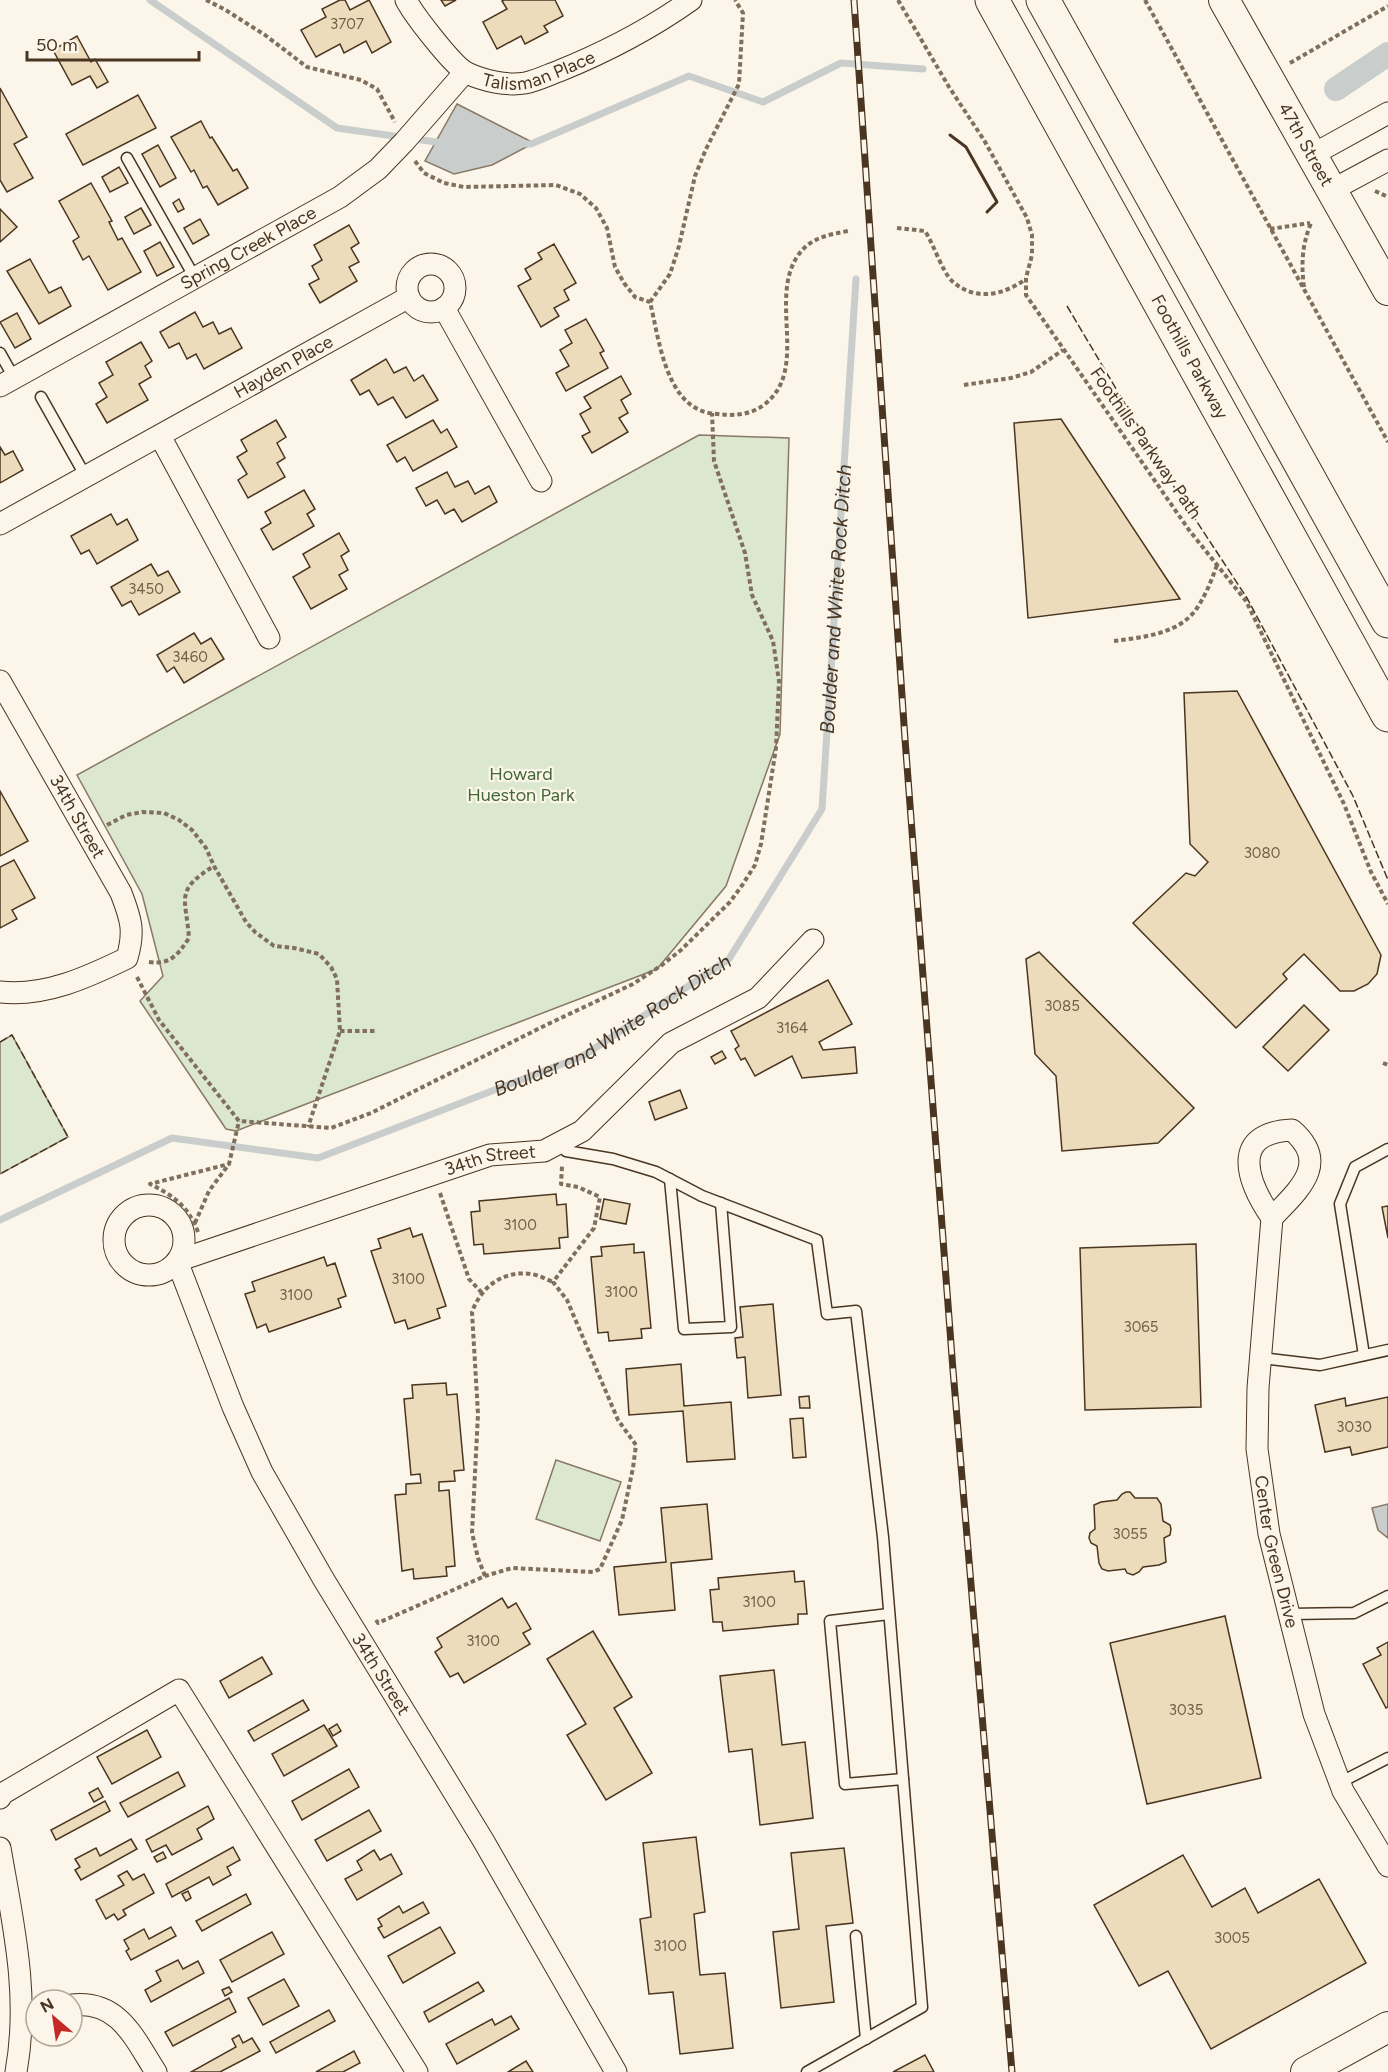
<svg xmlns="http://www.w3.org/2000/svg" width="1388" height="2072" viewBox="0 0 1388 2072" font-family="Figtree,sans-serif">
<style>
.green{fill:#dce7d0;stroke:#887966;stroke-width:1.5}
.water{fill:#c9cecd;stroke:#887966;stroke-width:1.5}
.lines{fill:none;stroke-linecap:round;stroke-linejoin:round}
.stream{stroke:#c9cecd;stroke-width:7}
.canal{stroke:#c9cecd;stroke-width:24}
.building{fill:#ecdcbc;stroke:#4a3520;stroke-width:1.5}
.lane-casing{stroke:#4a3520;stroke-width:13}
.street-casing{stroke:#4a3520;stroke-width:23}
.secondary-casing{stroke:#4a3520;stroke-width:32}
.highway-casing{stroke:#4a3520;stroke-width:35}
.path{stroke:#7f6f5c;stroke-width:4;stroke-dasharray:4.5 3;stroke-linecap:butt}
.lane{stroke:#fbf6e9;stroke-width:10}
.street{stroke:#fbf6e9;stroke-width:21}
.secondary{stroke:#fbf6e9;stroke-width:30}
.highway{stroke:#fbf6e9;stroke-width:33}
.rail-casing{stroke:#4a3520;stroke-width:7}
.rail{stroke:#fbf6e9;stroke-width:4.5;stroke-dasharray:14;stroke-linecap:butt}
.fence{stroke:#4a3520;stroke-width:1.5;stroke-dasharray:8 3;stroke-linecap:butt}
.wall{stroke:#4a3520;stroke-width:3}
.labels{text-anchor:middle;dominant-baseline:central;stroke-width:4.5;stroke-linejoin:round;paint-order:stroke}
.number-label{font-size:15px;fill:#725f47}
.street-label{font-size:18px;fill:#4a3520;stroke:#fbf6e9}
.park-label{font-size:18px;fill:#436837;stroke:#fbf6e9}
.water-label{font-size:20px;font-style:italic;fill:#4a3520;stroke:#fbf6e9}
</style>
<rect width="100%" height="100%" fill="#fbf6e9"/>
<g class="green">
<path d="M699,435l90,3 -9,296 -54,152 -69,83 -421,162 -10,-2 -86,-128 23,-25 -21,-82 -65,-119z"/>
<path d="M12,1035l56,102 -68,37v-132z"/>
<path d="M556,1460l65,22 -21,59 -64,-22z"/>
</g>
<g class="water">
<path d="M457,104l77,39 -42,22 -38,9 -29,-13z"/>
<path d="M1388,1504v34l-10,-8 -6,-22z"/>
</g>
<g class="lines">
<g class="stream">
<path d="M150,0l187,128 106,15"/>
<path d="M526,144h5l158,-68 74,26 78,-39 82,6"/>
<path id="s1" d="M0,1220l172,-82 146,20 265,-102 146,-97 93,-150 34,-530"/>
</g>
<path class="canal" d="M1336,89l52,-35"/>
</g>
<g class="building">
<path d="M340,0h5l5,10 19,-10 22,42 -19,11 -6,-12 -22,12 -4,-9 -24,13 -15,-27 25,-13 -4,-8z"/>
<path d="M441,0h15l-11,6z"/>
<path d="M504,0h51l8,16 -19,10 4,6 -23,12 -4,-8 -24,13 -14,-27 24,-13 -5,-8z"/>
<path d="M77,36l14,26 4,-3 13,23 -11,6 -7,-12 -18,9 -19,-35z"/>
<path d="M0,88l27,49 -13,7 19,34 -26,14 -7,-12z"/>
<path d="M138,95l18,33 -73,37 -17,-31z"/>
<path d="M201,121l9,17 2,-1 21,34 4,-2 11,19 -30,17 -11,-19 -4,2 -9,-18 -3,2 -20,-35z"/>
<path d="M158,145l18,33 -16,9 -18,-33z"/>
<path d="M119,167l9,16 -18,9 -8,-15z"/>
<path d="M91,183l21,38 -3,1 9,18 4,-2 19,34 -33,18 -19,-34 -6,4 -10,-19 6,-4 -20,-36z"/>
<path d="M179,199l5,10 -6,3 -5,-9z"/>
<path d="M141,208l10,17 -17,9 -9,-17z"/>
<path d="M0,209l17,18 -17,15z"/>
<path d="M200,219l9,16 -16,9 -9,-16z"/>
<path d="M349,225l10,18 -8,5 8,14 -10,5 8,14 -37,22 -11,-19 10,-5 -7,-13 10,-6 -8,-15z"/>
<path d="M160,242l14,25 -17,9 -13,-25z"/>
<path d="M554,244l22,39 -12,7 5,10 -15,8 5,8 -18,11 -23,-41 13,-7 -6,-10 17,-10 -4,-6z"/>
<path d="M30,259l19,34 12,-6 10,19 -32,18 -32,-53z"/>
<path d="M195,312l8,15 10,-5 6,12 12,-6 11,20 -38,21 -8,-15 -9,5 -8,-16 -10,5 -9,-16z"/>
<path d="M17,313l14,26 -16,9 -15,-26z"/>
<path d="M586,319l18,32 -4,2 8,15 -42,23 -10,-18 13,-7 -9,-16 12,-7 -7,-13z"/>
<path d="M141,342l11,19 -7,5 6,11 -12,7 9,16 -41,23 -11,-19 11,-7 -8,-14 14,-8 -7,-13z"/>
<path d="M386,359l8,14 12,-6 8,14 9,-6 15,25 -32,18 -13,-21 -15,8 -9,-15 -9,5 -9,-15z"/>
<path d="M621,376l10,18 -10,6 7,13 -9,5 9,14 -36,21 -10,-17 8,-4 -10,-18 11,-6 -7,-11z"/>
<path d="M1061,419l119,180 -152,19 -14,-195z"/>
<path d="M276,420l10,17 -9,6 8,15 -8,5 8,14 -37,21 -10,-18 9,-6 -10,-17 10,-6 -6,-11z"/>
<path d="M433,420l8,13 6,-4 10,18 -44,24 -8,-14 -8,5 -10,-17z"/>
<path d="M0,447l5,8 8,-4 10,19 -23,13z"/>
<path d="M447,472l8,15 13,-6 7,13 14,-8 8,16 -35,20 -8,-13 -9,5 -8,-14 -11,6 -10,-18z"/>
<path d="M304,490l11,19 -8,5 7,12 -41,24 -12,-21 10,-6 -6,-11z"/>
<path d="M111,514l6,11 10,-6 11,21 -41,24 -8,-14 -8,4 -10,-18z"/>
<path d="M339,533l10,18 -8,5 7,14 -9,5 8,14 -36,20 -18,-32 17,-10 -7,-13z"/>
<path d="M151,564l7,12 10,-5 12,21 -41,23 -8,-14 -9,5 -11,-19z"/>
<path d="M194,633l7,11 10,-6 13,21 -40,24 -10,-16 -7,5 -10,-17z"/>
<path d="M1237,691l144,264 -4,19 -9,10 -14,7h-14l-36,-37 -21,20 4,5 -51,49 -103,-105 53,-50 9,3 13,-14 -18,-18 -6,-151z"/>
<path d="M0,791l28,50 -28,15z"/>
<path d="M14,860l21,38 -23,12 5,9 -17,9v-61z"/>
<path d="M1039,952l155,156 -36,35 -96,8 -6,-75 -21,-22 -9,-95z"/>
<path d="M828,980l24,44 -33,18 4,8 32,-3 2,26 -55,5 -10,-22 -37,20 -10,-18 -4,2 -6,-11 4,-3 -8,-15z"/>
<path d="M1304,1005l25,25 -41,41 -25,-24z"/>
<path d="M722,1051l4,7 -11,6 -4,-7z"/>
<path d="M680,1090l7,18 -32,12 -6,-18z"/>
<path d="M556,1194l1,11 9,-1 2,33 -9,1 1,10 -76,6 -1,-10 -9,1 -3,-33 9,-1 -1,-10z"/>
<path d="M604,1199l26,5 -4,20 -26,-5z"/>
<path d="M1388,1206v32l-6,-31z"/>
<path d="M410,1228l3,9 9,-3 24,72 -9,3 3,9 -32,11 -3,-9 -10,3 -24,-72 10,-3 -3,-9z"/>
<path d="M634,1244v9l10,-1 7,76 -10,1 1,9 -33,3 -1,-9 -10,1 -7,-76 11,-1 -1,-9z"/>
<path d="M1196,1244l5,163 -116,3 -5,-162z"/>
<path d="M324,1257l3,9 8,-3 11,33 -8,3 3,8 -72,25 -3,-8 -9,4 -12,-34 10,-3 -3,-9z"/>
<path d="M773,1304l8,91 -33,3 -3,-41 -8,1 -2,-20 8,-1 -3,-30z"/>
<path d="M681,1364l3,42 47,-4 4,57 -48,3 -4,-51 -54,4 -3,-46z"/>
<path d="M446,1383l1,12 10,-1 7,76 -10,1 1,10 -16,1v9l10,-1 6,76 -9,1 1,9 -33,3 -1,-10 -11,2 -7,-76 11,-1v-10l15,-1 -1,-9 -9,1 -7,-76 9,-1 -1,-13z"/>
<path d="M809,1396l1,12h-10l-1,-11z"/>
<path d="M1388,1397v50l-36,8 -2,-8 -25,5 -10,-47 30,-7 1,8z"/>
<path d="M803,1418l3,39 -13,1 -3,-39z"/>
<path d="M1126,1492h4l5,6h22l4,6 2,17 7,4 1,4 -1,6 -6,3 2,24 -7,3 -16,2 -4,5 -6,3 -6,-2 -2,-4 -17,2 -6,-2 -3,-6 -2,-17 -6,-3 -2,-5 1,-5 5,-4 -1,-24 7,-3 16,-2 5,-6z"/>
<path d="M707,1504l5,55 -41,4 4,47 -56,5 -5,-48 52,-5 -5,-54z"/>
<path d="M794,1571l1,11 9,-1 3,33h-9v10l-75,7 -1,-9h-9l-3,-32 9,-1 -1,-11z"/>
<path d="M502,1598l6,10 8,-5 15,26 -8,4 7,11 -66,39 -6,-10 -8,4 -15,-25 7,-5 -5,-9z"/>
<path d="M1225,1616l36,162 -114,26 -37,-161z"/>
<path d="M593,1631l39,66 -18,11 38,65 -46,27 -39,-65 19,-11 -39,-65z"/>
<path d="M1388,1642v65l-2,1 -23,-44 18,-9 -4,-7z"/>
<path d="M262,1657l10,17 -43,24 -9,-17z"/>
<path d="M774,1670l8,75 23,-3 8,76 -53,7 -8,-76 -23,3 -9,-76z"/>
<path d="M303,1700l6,10 -55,31 -6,-10z"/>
<path d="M337,1724l4,7 -8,5 -4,-7z"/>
<path d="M324,1725l13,21 -53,30 -12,-22z"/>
<path d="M147,1730l14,27 -49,27 -15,-27z"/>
<path d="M349,1769l10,18 -57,33 -10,-19z"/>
<path d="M178,1772l7,14 -57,31 -8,-14z"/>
<path d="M98,1788l5,9 -9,5 -5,-9z"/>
<path d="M105,1801l5,10 -54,29 -5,-10z"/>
<path d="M208,1806l6,13 -17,10 5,10 -30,16 -6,-10 -14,7 -6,-12z"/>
<path d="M369,1810l12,21 -54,30 -12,-21z"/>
<path d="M696,1837l9,75 -11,2 6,61 25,-2 8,75 -53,6 -7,-62 -24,2 -9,-75 11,-2 -8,-74z"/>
<path d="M131,1839l6,10 -56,31 -6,-10 5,-3 -5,-8 21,-11 4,8z"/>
<path d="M233,1847l7,13 -13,7 4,8 -18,10 -4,-8 -37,20 -6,-13z"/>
<path d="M844,1848l9,75 -27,3 8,76 -53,6 -8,-76 26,-3 -8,-76z"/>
<path d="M374,1850l6,10 11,-6 11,20 -45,26 -12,-21 17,-9 -5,-9z"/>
<path d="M163,1852l3,6 -9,4 -3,-5z"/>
<path d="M1183,1855l29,52 33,-19 13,25 61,-34 47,84 -155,86 -43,-78 -29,15 -45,-81z"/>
<path d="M127,1871l6,9 11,-6 10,19 -31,17 3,5 -8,5 -4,-6 -8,5 -10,-19 28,-15 -6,-9z"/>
<path d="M188,1891l3,7 -5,3 -4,-7z"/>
<path d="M246,1894l5,10 -49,27 -6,-10z"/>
<path d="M423,1902l6,11 -45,25 -6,-10 4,-2 -4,-7 21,-13 4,7z"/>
<path d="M171,1927l5,9 -45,24 -5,-9 3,-2 -5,-9 20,-11 5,10z"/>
<path d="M440,1927l15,26 -52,30 -15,-27z"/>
<path d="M272,1932l12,22 -52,28 -12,-22z"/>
<path d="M178,1960l5,9 15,-8 6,12 -53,29 -6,-12 16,-9 -5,-10z"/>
<path d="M284,1979l15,27 -36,19 -15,-27z"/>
<path d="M478,1982l6,9 -55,31 -5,-10z"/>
<path d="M229,1987l3,5 -7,4 -3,-6z"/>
<path d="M229,1998l7,14 -63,34 -8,-14z"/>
<path d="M329,2010l6,11 -59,32 -6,-11z"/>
<path d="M511,2016l8,13 -62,35 -11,-20 46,-25 3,6z"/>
<path d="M239,2035l4,8 9,-5 8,13 -40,21h-29l45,-25 -4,-8z"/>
<path d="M354,2051l6,12 -17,9h-27z"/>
<path d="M925,2055l9,17h-41z"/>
<path d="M526,2061l7,11h-25z"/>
</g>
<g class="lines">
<g class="lane-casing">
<g id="lane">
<path d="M127,158l68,120"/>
<path d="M0,353l14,25"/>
<path d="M41,397l45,80"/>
<path d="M559,1143l7,8 47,8 43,13 46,24 115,44 10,74 29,-3 27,226 39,470 -115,65"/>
<path d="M670,1179l14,150 47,-2 -10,-124"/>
<path d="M1364,1355l-24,-151 15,-37 33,-18"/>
<path d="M1261,1358l59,7 68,-15"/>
<path d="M889,1614l-59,7 15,163 58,-5"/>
<path d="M1289,1614l65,-1 34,-17"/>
<path d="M1339,1783l49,-25"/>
<path d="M856,1936l10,103"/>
</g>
</g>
<g class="street-casing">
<g id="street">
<path id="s2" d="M406,0c8,15 47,66 61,73 17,8 40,13 58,10 11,-2 23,-8 34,-12 47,-19 91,-42 132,-71"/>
<path d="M1312,155l76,-42"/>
<path d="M1332,190l56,-30"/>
<circle cx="431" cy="288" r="24"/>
<path d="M444,308l97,173"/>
<path id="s3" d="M0,386l340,-189 38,-28 26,-27 61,-70"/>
<path d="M160,436l109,202"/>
<path id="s4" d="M0,524l409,-227"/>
<path id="s5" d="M0,681l121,212c10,26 14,38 6,65 -39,19 -82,39 -127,34"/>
<path d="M1292,1130c39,34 6,60 -20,88 -25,-36 -43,-85 20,-88z"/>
<circle cx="149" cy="1240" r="35"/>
<path id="s6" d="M1272,1218l-14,170 -1,61 12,85 45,180 29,77 45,75"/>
<path d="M0,1798l2,-4 177,-104 238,382"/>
<path d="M0,1848c13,76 30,147 16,224"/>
<path d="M72,2005c47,-5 62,33 84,67"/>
<path id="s7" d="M616,2072l-133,-232 -159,-260 -62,-108 -29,-65 -56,-146 313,-106 54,-4 38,-20 89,-88 87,-45 55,-58"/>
</g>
</g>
<g class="secondary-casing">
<g id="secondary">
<path id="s8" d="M1224,0l164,290"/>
<path d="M1306,2072l82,-45"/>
</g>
</g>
<g class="highway-casing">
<g id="highway">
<path id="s9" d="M992,0l396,715"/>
<path d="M1043,0l345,621"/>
</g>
</g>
<g class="path">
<path d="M206,0l18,9 41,26 42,32 54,13 16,9 18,33"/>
<path d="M898,0l51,87 35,53 43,78 5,17v20l-6,23v17l163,235 57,71 98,203 27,68 17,32"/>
<path d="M1145,0l243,442"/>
<path d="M1290,63l98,-57"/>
<path d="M415,161l9,12 20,10 20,4 92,-2 24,9 16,14 11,20 8,39 9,16 11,14 15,5c9,36 15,102 59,111 20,3 39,4 56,-9 44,-35 4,-104 32,-147 12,-19 30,-22 51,-26"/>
<path d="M1375,191l13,6"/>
<path d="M897,228l28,3c9,14 17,40 27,50 23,21 52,14 74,-2"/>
<path d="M1270,229l40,-6"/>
<path d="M1304,287c-3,-23 -2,-42 7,-64"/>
<path d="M650,302l20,-28 9,-28 16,-70 11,-27 33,-65 4,-71 -8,-13"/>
<path d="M964,385l47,-7 20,-6 32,-22"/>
<path d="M1114,641c30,-4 68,-7 85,-36 8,-13 13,-26 18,-40"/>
<path d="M107,825l19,-10 16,-3 22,1 15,7 13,10 14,18 8,18 32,56 9,10 19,14 20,2 25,6 12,13 6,12 3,52 -32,96"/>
<path d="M149,962c21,3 29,-7 40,-24 -3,-41 -15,-47 25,-72"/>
<path d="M137,977l22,43 80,101 92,7 40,-15 175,-88 87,-41 29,-19 19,-15 49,-48 13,-18 12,-19 6,-21 15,-96 3,-67 -6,-40 -21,-46 -7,-42 -31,-92 -2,-48"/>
<path d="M340,1031h36"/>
<path d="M1383,1063l5,2"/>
<path d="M440,1193l29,86 13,14"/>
<path d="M195,1223l14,-32 20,-27 10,-43"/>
<path d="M198,1232c-10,-26 -24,-36 -48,-48l79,-20"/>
<path d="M485,1576l-7,-18 -6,-25 6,-119 -6,-102c9,-25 31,-42 59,-38 7,1 15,5 22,8"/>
<path d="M376,1620l2,3 107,-47 27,-8 81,4 7,-3 22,-49 11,-52 3,-23 -18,-25 -51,-120 -14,-18 41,-54 6,-31 -22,-10 -17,-3 1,-18"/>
</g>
<use href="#lane" class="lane"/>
<use href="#street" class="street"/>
<use href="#secondary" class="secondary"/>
<use href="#highway" class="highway"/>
<g class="rail-casing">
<path id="rail" d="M854,0l51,739 48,631 59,702"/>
</g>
<use href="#rail" class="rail"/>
<g class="fence">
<path d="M1067,306l109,184 71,108 106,198 35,84"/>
<path d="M0,1042l12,-7 56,102 -68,37"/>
</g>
<path class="wall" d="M950,135l16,12 31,55 -10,10"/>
</g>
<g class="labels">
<g class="number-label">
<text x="347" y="24">3707</text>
<text x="146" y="589">3450</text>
<text x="190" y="657">3460</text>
<text x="1262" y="853">3080</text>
<text x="1062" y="1006">3085</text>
<text x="792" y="1028">3164</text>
<text x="520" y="1225">3100</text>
<text x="408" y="1279">3100</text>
<text x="621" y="1292">3100</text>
<text x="296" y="1295">3100</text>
<text x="1141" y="1327">3065</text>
<text x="1354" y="1427">3030</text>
<text x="1130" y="1534">3055</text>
<text x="759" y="1602">3100</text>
<text x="483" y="1641">3100</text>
<text x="1186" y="1710">3035</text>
<text x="1232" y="1938">3005</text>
<text x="670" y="1946">3100</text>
</g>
<g class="street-label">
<text stroke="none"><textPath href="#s2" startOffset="171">Talisman Place</textPath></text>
<text stroke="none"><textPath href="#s8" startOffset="166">47th Street</textPath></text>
<text stroke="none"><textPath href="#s3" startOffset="284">Spring Creek Place</textPath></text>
<text stroke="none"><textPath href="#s9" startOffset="408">Foothills Parkway</textPath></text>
<text stroke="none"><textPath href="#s4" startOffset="324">Hayden Place</textPath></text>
<text transform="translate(1146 443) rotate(55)">Foothills Parkway Path</text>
<text stroke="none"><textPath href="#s5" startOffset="156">34th Street</textPath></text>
<text stroke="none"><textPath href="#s7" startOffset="1254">34th Street</textPath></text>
<text stroke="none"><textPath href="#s6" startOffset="336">Center Green Drive</textPath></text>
<text transform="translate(381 1674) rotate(58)">34th Street</text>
</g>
<g class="park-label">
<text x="521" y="774">Howard<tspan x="521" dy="21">Hueston Park</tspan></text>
</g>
<g class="water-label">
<text stroke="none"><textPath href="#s1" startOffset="1184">Boulder and White Rock Ditch</textPath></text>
<text stroke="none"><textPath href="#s1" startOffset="662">Boulder and White Rock Ditch</textPath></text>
</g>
</g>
<g transform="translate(54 2018) rotate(331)"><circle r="28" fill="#fbf6e9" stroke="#b4a999" stroke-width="1.5"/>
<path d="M0-4.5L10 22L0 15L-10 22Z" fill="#c62828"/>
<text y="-9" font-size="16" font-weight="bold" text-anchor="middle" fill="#4a3520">N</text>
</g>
<path d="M27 51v9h172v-9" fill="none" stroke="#4a3520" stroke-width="3"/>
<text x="36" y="51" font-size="18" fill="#4a3520" stroke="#fbf6e9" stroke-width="4.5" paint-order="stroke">50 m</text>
</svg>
